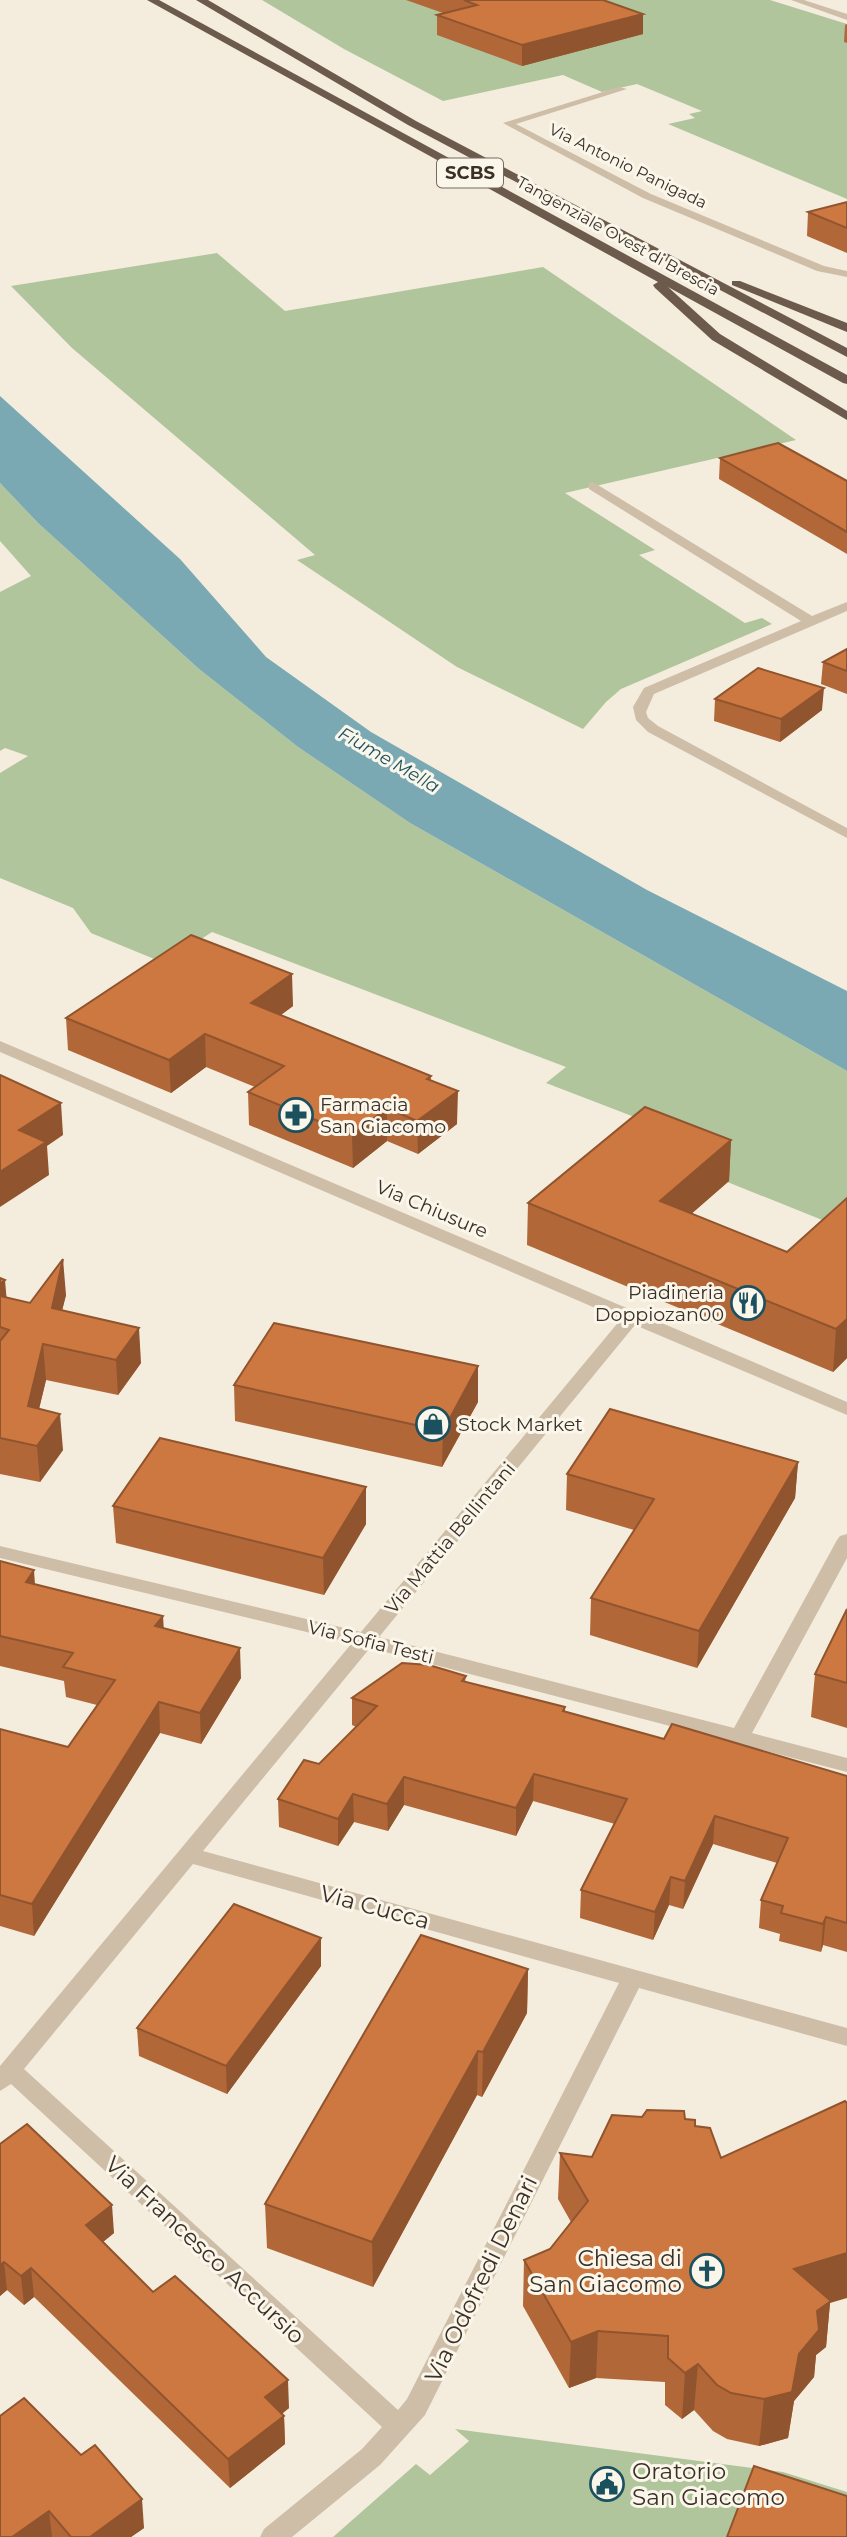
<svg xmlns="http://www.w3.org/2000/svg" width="847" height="2537" viewBox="0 0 847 2537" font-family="Montserrat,sans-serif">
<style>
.green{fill:#b1c59c}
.water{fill:#7aa9b4}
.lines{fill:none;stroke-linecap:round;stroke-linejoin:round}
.minor{fill:#cebea8;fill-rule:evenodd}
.trunk{fill:#6c5b4c;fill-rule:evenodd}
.wall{fill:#b16738}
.shaded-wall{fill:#90542e}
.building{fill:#ce7841;stroke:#90542e;stroke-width:2}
.labels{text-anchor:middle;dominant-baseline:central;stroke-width:6;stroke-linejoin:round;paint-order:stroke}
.far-street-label{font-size:16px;fill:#3a3029;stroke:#fbf6ea}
.shield{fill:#fbf6ea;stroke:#746b63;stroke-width:2}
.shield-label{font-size:18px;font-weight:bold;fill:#3a3029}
.far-water-label{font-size:18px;font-style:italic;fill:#1b505f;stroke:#fbf6ea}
.poi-label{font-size:19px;fill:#3a3029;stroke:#fbf6ea;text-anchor:start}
.street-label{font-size:19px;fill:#3a3029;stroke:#fbf6ea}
.near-street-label{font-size:23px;fill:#3a3029;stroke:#fbf6ea}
.near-poi-label{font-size:23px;fill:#3a3029;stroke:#fbf6ea;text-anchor:end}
</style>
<rect width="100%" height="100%" fill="#f4eddd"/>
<g class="green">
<path d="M262,0h508l77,24v175l-179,-75 27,-6 -6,-4 13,-3 -65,-27 -35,8 -39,-17 -120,26 -99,-52z"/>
<path d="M217,253l68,58 258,-44 253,173 -231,53 90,57 -16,5 106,68 17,-5 10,6 -151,65 -15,13 -23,27 -126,-62 -160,-107 18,-5 -243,-207 -61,-62z"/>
<path d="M0,483l38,40 161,146 99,78 112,76 437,248v159l-219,-88 22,-19 -104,-40 20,-16 -354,-135 -48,31 -73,-30 -18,-25 -73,-30v-105l28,-17 -23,-8 -5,3v-159l31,-16 -31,-35z"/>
<path d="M455,2429l328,43 64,20v45h-514l83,-73 14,11 39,-34z"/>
</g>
<path class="water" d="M0,396l180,163 86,98 105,75 276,158 200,101v80l-437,-248 -112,-76 -99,-78 -161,-146 -38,-40z"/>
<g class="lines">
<g class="minor">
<path d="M791,0h13l43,14v6z"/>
<path d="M619,87l8,2 -111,35 135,70 173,72 23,5v6l-30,-6 -174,-73 -140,-75z"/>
<path d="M593,482l219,134 35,-14v9l-193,83 -8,18 2,6 10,8 189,102v10l-199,-106 -12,-12 -3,-13 11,-19 157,-67 -212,-132v-6z"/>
<path d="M0,1041l847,361v13l-212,-90 -256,312 355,91 103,-188 3,-4 7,-2v24l-95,175 95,25v14l-477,-124 -167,203 644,177v18l-208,-58 -214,427 -45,50 -88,72h-32l4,-8 98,-80 20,-22 -371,-343 -11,7v-25l352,-423 -352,-85v-12l361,86 260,-313 -621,-267zM193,1864l426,119 -212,416 -9,11 -374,-341z"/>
</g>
<g class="trunk">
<path d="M147,0h12l688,375v9l-4,-1 -175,-96 52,47 127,77v9l-135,-80 -57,-52 -2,-3 5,-3z"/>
<path d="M196,0h12l208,121 431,227v9l-439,-232z"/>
<path d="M732,281h8l107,42v9l-115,-47z"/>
</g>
</g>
<g class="wall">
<path d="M406,0h197l40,34 -121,32 -85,-31v-20l6,-2z"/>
<path d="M847,24v19l-3,-1 1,-17z"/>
<path d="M847,202v51l-40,-17 1,-24z"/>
<path d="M720,458l127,23v73l-128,-75z"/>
<path d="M847,649v45l-26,-10 2,-22z"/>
<path d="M715,699l107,11 -42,32 -66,-21z"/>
<path d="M293,1006l-12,9 150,61v5l26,43 -39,30 -31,-13 -34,27 -104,-43 -1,-33 7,-5 -49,-20 -35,26 -103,-43 -2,-32z"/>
<path d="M731,1140l-2,41 -38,33 96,38 60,-54v160l-14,14 -306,-127 1,-42z"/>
<path d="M0,1278l7,20 23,5 36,-8 -4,15 79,53 -23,32 -72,-15 -7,29 24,41 -23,32 -40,-8z"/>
<path d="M234,1385l244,17 -36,65 -207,-46z"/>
<path d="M798,1462l-3,36 -98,170 -107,-33 1,-37 43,-68 -68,-20 1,-36z"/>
<path d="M113,1506l253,18 -42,71 -208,-52z"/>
<path d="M0,1561l35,23 129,44 77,50 -40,66 -41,-11 -126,203 -34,-10v-197l68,18 29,-42 -31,-8 -2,-16 -64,-15z"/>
<path d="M847,1609v119l-36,-11 4,-43z"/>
<path d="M466,1676l-1,6 100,25v5l99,27 183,37v176l-24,-7 -2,7 -42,-11 1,-7 -21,-6 2,-28 16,-37 -64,-19 -30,65 -14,-4 -16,35 -73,-22 1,-28 34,-66 -82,-23 -17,35 -112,-31 -16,26 -34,-9 -16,24 -59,-19 -1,-28 41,-35 37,-37 -4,-2v-27z"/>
<path d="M321,1938v28l-94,128 -88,-38 -2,-28z"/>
<path d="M528,1969l-1,44 -45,84 -5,-2 -104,192 -106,-39 -2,-44z"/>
<path d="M642,2117l43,2 10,7 26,32 109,145 -4,44 -10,8 -2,22 -20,24 -6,37 -29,8 -32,-7 -14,-8 -19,-21 -12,9 -17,-14v-23l-69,-4 -27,10 -46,-82 1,-46 26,-11 21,-27 -13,-23 2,-46 32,4z"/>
<path d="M0,2144l114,89 -11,9 50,50 136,116 -7,6 2,2 1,28 -55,44 -196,-191 -10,8 -17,-15 -7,6z"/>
<path d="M0,2416l144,112 -13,9h-131z"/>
</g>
<g class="shaded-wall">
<path d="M643,14v20l-121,32v-21z"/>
<path d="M824,688l-2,22 -42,32 1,-23z"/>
<path d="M292,974l1,32 -41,30 -1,-33z"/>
<path d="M205,1034l1,33 -35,26 -2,-33z"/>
<path d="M458,1091l-1,33 -39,30 -1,-33z"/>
<path d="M61,1103l2,32 -16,11 2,29 -49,32v-35l19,-42z"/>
<path d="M387,1108v33l-34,27 -1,-33z"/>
<path d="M731,1140l-2,41 -71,62 2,-42z"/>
<path d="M63,1259l3,36 -12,48 -2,-35z"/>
<path d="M5,1280l3,35 -8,7v-38z"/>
<path d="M847,1319v39l-14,14 3,-43z"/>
<path d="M139,1328l2,35 -23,32 -2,-35z"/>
<path d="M43,1344l3,36 -15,62 -3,-36z"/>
<path d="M478,1366v36l-36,65 1,-36z"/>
<path d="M60,1414l3,36 -23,32 -3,-36z"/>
<path d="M798,1462l-3,36 -98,170 2,-37z"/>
<path d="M366,1487v37l-42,71 -1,-37z"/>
<path d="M34,1570l2,30 -10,-18z"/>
<path d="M163,1616l2,31 -10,-21z"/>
<path d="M240,1648l1,30 -40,66 -1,-31z"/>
<path d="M159,1702l1,31 -126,203 -2,-32z"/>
<path d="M534,1774l-1,27 -17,35v-28z"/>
<path d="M404,1777v28l-16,26 -1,-27z"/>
<path d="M353,1794l1,28 -16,24v-27z"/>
<path d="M715,1816l-2,28 -30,65 2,-28z"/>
<path d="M671,1877l-2,28 -16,35 2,-28z"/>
<path d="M826,1917l-3,28 -2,7 2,-28z"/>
<path d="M321,1938v28l-94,128 -1,-28z"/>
<path d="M528,1969l-1,44 -45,84 1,-45z"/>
<path d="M478,2051l-1,44 -104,192 -1,-45z"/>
<path d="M112,2205l2,28 -26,21 -2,-29z"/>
<path d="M847,2253v45l-17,5 -4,44 -10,8 -2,22 -20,24 -6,37 -29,8 5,-47 35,-45 -5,-85z"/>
<path d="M4,2262l3,28 -7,6v-31z"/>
<path d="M31,2268l3,29 -10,8 -3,-29z"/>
<path d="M598,2331l-2,47 -27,10 2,-46z"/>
<path d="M698,2364l-4,46 -12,9 3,-46z"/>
<path d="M288,2380l1,28 -23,17 -1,-28z"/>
<path d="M284,2416l1,28 -55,44 -2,-29z"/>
<path d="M142,2499l2,29 -13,9h-41z"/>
<path d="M49,2511l3,26h-40z"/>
</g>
<g class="building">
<path d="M464,0h139l40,14 -121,31 -85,-30 40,-10z"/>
<path d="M847,202v26l-39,-16z"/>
<path d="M778,443l69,38v51l-127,-74z"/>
<path d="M847,649v22l-24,-9z"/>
<path d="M758,668l66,20 -43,31 -66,-20z"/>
<path d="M191,935l101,39 -41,29 180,73 -4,3 31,12 -41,30 -30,-13 -35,27 -104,-43 36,-26 -79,-32 -36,26 -103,-42z"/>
<path d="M0,1075l61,28 -42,27 27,12 -46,30z"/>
<path d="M645,1107l86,33 -71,61 127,51 60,-54v121l-11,10 -308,-126z"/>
<path d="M63,1259l-11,49 87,20 -23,32 -73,-16 -15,62 32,8 -23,32 -37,-8v-97l9,-11 -9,-3v-31l30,7z"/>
<path d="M0,1278l5,2 -5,4z"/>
<path d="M274,1323l204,43 -35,65 -209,-46z"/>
<path d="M610,1409l188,53 -99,169 -108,-33 63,-99 -87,-25z"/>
<path d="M160,1438l206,49 -43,71 -210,-52z"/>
<path d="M0,1561l34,9 -8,12 137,34 -8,10 85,22 -40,65 -41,-11 -127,202 -32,-9v-166l68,18 47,-67 -52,-13 10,-14 -73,-17z"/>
<path d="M847,1609v74l-32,-9z"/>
<path d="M402,1663l27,2 37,11 -4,5 103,26 -2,4 101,28 8,-15 175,52v147l-21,-6 -3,7 -42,-11 2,-7 -22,-6 27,-62 -73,-22 -30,65 -14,-4 -16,35 -74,-22 46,-91 -93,-25 -18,34 -112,-31 -17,27 -34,-10 -15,25 -60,-20 26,-39 15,4 58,-58 -25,-8z"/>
<path d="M234,1904l87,34 -95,128 -89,-38z"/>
<path d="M421,1935l107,34 -45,83 -5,-1 -106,191 -107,-38z"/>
<path d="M845,2101l2,2v150l-53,16 37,32 -14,10 2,19 -20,24 -7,38 -28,7 -33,-6 -14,-8 -19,-21 -13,9 -17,-15v-22l-70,-5 -27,11 -47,-82 26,-11 38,-48 -28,-48 32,4 20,-42 30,2 5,-7 37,1 1,8 10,1v6l15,2 11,30z"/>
<path d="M27,2124l85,81 -26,20 67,67 22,-16 113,104 -23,17 19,19 -56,43 -197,-191 -10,8 -17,-14 -4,3v-121z"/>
<path d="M24,2398l57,57 14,-10 47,54 -52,38h-19l-22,-26 -37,26h-12v-121z"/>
<path d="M754,2466l93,30v41h-120z"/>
</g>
<defs>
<g id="pharmacy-ring" transform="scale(1.75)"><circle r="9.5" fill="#fbf6ea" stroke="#1b505f" stroke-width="1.5"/><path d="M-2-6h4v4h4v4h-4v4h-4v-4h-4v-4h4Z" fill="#1b505f"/></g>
<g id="restaurant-ring" transform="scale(1.75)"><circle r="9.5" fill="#fbf6ea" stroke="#1b505f" stroke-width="1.5"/><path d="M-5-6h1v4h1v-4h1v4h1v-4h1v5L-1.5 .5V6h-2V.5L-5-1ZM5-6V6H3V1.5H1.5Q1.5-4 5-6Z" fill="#1b505f"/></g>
<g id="shop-ring" transform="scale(1.75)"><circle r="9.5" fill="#fbf6ea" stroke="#1b505f" stroke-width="1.5"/><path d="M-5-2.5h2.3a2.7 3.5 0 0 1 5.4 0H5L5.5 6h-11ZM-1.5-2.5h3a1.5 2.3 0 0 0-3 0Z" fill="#1b505f"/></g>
<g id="church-ring" transform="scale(1.75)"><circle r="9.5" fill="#fbf6ea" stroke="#1b505f" stroke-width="1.5"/><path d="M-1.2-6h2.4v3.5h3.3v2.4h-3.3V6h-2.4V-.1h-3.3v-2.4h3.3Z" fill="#1b505f"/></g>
<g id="civic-ring" transform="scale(1.75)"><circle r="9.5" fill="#fbf6ea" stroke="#1b505f" stroke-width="1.5"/><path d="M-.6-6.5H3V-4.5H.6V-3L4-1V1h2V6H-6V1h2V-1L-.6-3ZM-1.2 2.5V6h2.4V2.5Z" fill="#1b505f"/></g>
</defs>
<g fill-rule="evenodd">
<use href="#pharmacy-ring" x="296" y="1115"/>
<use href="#restaurant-ring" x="748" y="1303"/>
<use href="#shop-ring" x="433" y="1424"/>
<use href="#church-ring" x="707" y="2271"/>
<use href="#civic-ring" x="607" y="2484"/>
</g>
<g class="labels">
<g class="far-street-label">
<text transform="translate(628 166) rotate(26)">Via Antonio Panigada</text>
<text transform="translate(618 236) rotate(29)">Tangenziale Ovest di Brescia</text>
</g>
<rect class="shield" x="437" y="158.5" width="66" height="29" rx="5"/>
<g class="shield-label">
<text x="470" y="173">SCBS</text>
</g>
<g class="far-water-label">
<text transform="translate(389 760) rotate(30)">Fiume Mella</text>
</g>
<g class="poi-label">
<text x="320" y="1104">Farmacia<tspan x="320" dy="22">San Giacomo</tspan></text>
<text x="724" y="1292" text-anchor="end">Piadineria<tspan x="724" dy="22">Doppiozan00</tspan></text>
<text x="458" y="1424">Stock Market</text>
</g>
<g class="street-label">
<text transform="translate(432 1209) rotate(23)">Via Chiusure</text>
<text transform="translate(450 1538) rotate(-50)">Via Mattia Bellintani</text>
<text transform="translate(371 1642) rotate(14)">Via Sofia Testi</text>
</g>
<g class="near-street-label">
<text transform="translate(375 1907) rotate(15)">Via Cucca</text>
<text transform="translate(205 2250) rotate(43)">Via Francesco Accursio</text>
<text transform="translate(481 2279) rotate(-64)">Via Odofredi Denari</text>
</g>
<g class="near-poi-label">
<text x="682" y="2258">Chiesa di<tspan x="682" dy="26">San Giacomo</tspan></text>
<text x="632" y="2471" text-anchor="start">Oratorio<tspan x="632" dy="26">San Giacomo</tspan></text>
</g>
</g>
</svg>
